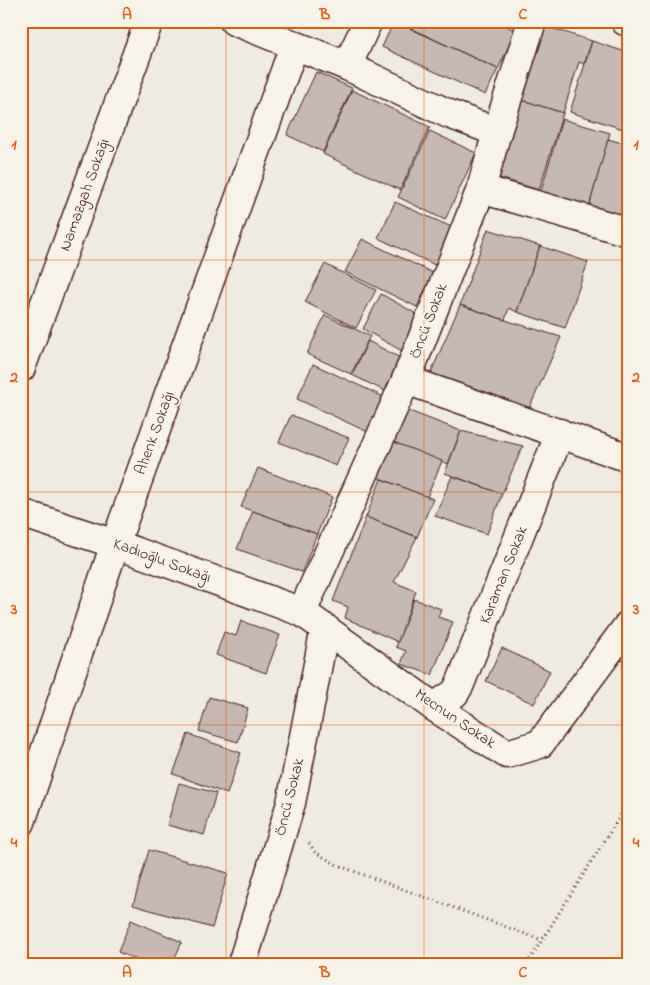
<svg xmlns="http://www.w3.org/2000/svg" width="650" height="985" viewBox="0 0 650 985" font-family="'Indie Flower',sans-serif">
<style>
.building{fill:#c6b8b3;stroke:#4a1f2b}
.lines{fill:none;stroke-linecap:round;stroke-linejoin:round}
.minor-casing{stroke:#4a1f2b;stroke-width:31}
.path{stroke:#4a1f2b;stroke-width:3;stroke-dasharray:1 4;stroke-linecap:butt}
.minor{stroke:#f7f3e8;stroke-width:28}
.grid{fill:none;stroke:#e8590c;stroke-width:1;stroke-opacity:0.55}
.labels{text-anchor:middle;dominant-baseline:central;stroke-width:4;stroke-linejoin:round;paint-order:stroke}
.street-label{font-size:16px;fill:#4a1f2b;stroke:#f7f3e8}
.neatline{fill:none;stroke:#e8590c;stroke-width:2}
.grid-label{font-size:16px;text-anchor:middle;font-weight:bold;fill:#e8590c}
</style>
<rect width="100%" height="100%" fill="#f0ebe0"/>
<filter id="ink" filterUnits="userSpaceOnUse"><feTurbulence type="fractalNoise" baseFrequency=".02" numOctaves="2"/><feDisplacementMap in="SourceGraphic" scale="10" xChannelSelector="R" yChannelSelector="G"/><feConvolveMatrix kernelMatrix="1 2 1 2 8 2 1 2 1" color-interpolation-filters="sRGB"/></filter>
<g filter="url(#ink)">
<g class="building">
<path d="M394,21l104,48 -13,26 -103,-48z"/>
<path d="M395,21h103l18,10 -18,38z"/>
<path d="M545,26l47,15 -8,23 -5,-2 -16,51 -41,-13z"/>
<path d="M592,41l37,12v78l-59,-19z"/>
<path d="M316,72l36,16 -29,64 -36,-17z"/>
<path d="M352,90l78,37 -30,63 -77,-36z"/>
<path d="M522,100l41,13 -24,77 -43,-13z"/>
<path d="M562,119l48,14 -21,74 -49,-13z"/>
<path d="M430,131l46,22 -31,67 -47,-23z"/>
<path d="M608,139l21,6v73l-40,-11z"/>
<path d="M395,202l61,27 -19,37 -59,-28z"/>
<path d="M488,229l52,17 -23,66 -8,-4 -4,12 -45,-15z"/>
<path d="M362,239l71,34 -16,34 -72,-35z"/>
<path d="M540,246l48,16 -23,66 -48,-16z"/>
<path d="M325,264l51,26 -20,38 -51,-26z"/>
<path d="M381,294l41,23 -20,34 -39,-22z"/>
<path d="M460,305l45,15 56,17 -32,72 -99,-34z"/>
<path d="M325,315l45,21 -19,38 -44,-20z"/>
<path d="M368,341l38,20 -15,33 -39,-19z"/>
<path d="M313,364l73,34 -16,35 -73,-34z"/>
<path d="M404,409l57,22 -13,33 -57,-23z"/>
<path d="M291,415l58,23 -13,28 -57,-24z"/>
<path d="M461,431l62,15 -21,48 -57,-21z"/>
<path d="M391,441l51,20 -15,36 -50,-20z"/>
<path d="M258,468l74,29 -15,37 -76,-27z"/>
<path d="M452,476l50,18 -15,40 -52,-18z"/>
<path d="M381,479l52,20 -16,38 -51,-20z"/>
<path d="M253,511l64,23 -15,38 -65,-23z"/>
<path d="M366,517l51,20 -23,45 22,9 -18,51 -53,-24 3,-11 -15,-6z"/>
<path d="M414,599l27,10 -3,8 15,5 -21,53 -31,-11 5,-13 -10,-4z"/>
<path d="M241,621l39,14 -14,38 -50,-18 8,-23 12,4z"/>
<path d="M502,648l48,23 -16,33 -48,-23z"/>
<path d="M209,697l39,11 -10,34 -39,-11z"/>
<path d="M188,734l53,19 -14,41 -54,-20z"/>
<path d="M179,783l37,10 -12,42 -37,-10z"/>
<path d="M149,850l79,23 -16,55 -79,-23z"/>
<path d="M131,920l51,22 -10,22h-26l-28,-12z"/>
</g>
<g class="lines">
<g class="minor-casing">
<g id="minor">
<path d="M234,21l113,45 102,48 48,18"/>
<path d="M625,21l4,1"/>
<path d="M347,66l21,-45"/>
<path d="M481,189l148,43"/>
<path d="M21,368l128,-347"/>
<path d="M406,380l223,78"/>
<path d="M21,513l94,31 187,68 132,95 73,47 33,-10 89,-120"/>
<path d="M302,612l104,-232 75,-191 16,-57 35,-111"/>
<path d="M434,707l21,-14 5,-9 100,-251"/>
<path d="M21,822l94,-278 179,-498"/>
<path d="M242,964l49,-161 34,-175"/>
</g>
</g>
<g class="path">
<path d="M309,843l6,9 22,13 205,75"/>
<path d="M527,964l102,-162"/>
</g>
<use href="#minor" class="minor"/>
</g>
</g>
<path class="grid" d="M226,21v943M424,21v943M21,260h608M21,492h608M21,725h608"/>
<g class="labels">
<g class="street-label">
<text transform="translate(85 195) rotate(-70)">Namazgah Sokağı</text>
<text transform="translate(429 321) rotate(-69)">Öncü Sokak</text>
<text transform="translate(155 433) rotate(-70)">Ahenk Sokağı</text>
<text transform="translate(162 561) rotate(20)">Kadıoğlu Sokağı</text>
<text transform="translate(504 575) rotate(-68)">Karaman Sokak</text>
<text transform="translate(455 719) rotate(34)">Mecnun Sokak</text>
<text transform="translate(290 797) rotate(-76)">Öncü Sokak</text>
</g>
</g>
<rect width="650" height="985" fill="none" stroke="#f7f3e8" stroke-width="55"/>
<rect x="28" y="28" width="594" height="930" class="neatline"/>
<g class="grid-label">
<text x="127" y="19">A</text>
<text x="325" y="19">B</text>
<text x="523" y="19">C</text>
<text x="14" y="149">1</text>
<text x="636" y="149">1</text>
<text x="14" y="382">2</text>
<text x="636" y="382">2</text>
<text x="14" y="614">3</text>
<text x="636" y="614">3</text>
<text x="14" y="847">4</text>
<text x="636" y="847">4</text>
<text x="127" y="977">A</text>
<text x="325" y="977">B</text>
<text x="523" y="977">C</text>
</g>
</svg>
